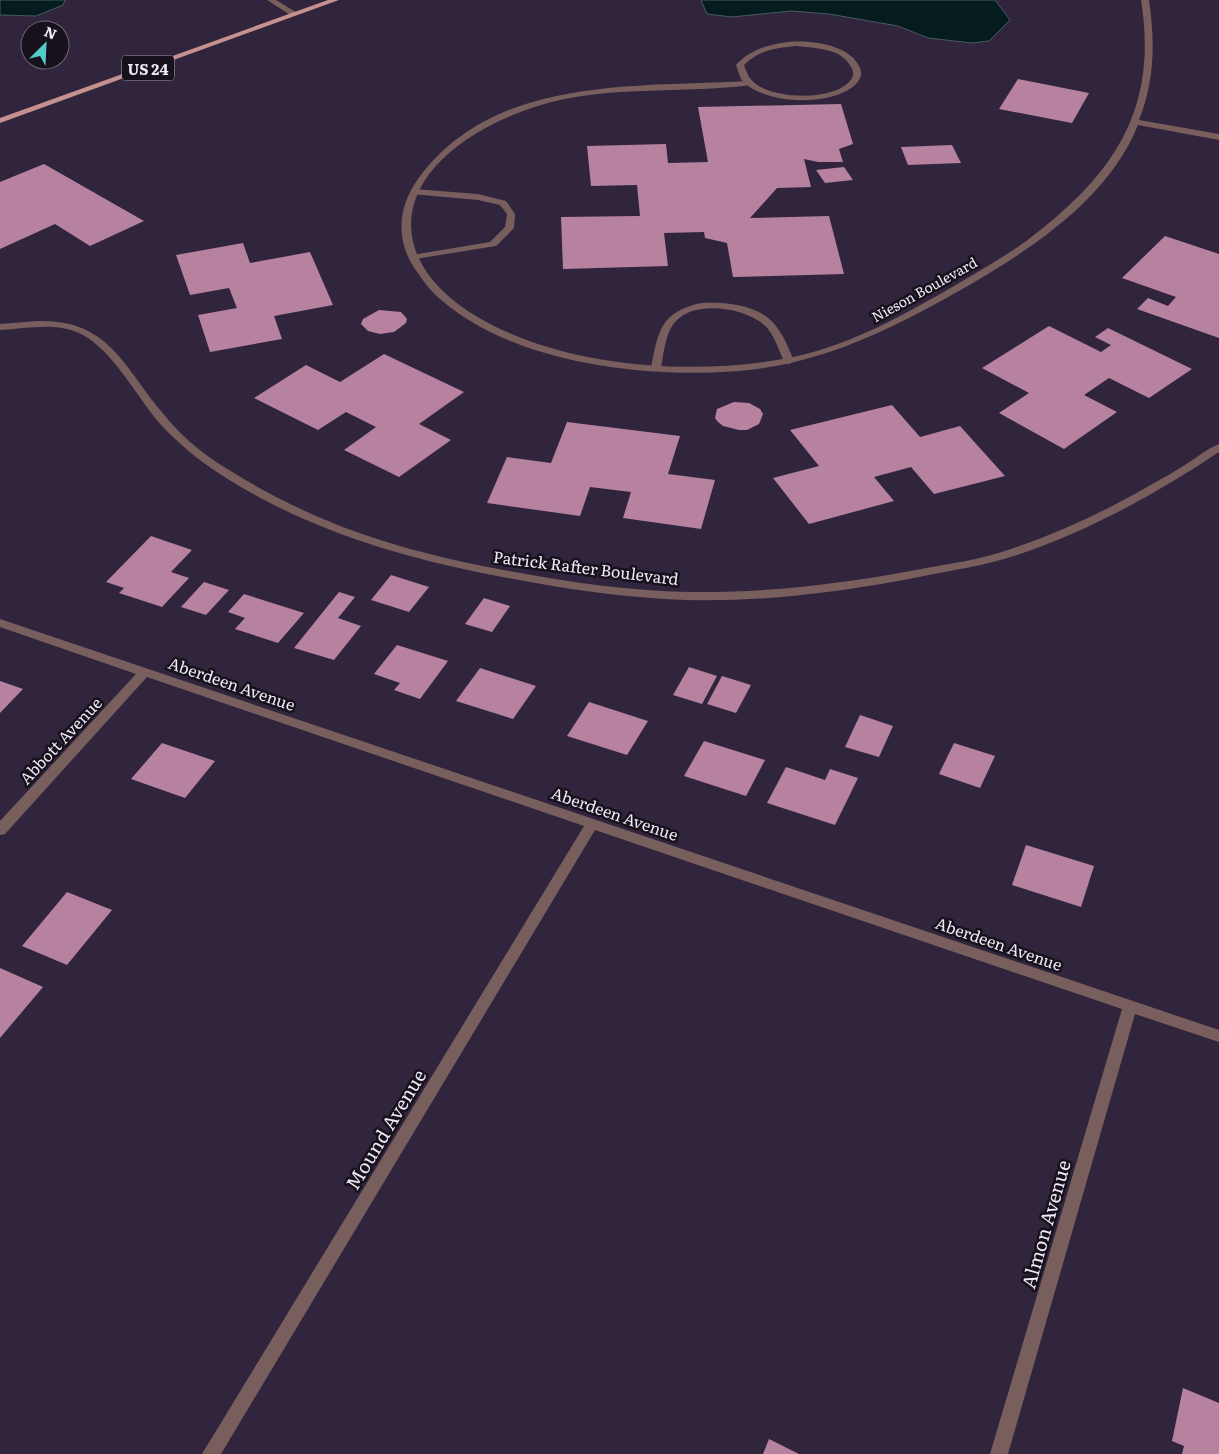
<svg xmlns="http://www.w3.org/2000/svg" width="1219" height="1454" viewBox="0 0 1219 1454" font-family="Literata,serif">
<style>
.water{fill:#041c1d;stroke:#4a5a5f}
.building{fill:#b682a0}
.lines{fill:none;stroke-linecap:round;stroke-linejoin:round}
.service{fill:#785e5d;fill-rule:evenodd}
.minor{fill:#785e5d;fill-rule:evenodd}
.primary{fill:#c5908e;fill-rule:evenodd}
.labels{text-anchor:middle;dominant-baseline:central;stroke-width:5;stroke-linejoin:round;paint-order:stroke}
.far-street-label{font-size:14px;fill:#efe9f8;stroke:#16111b}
.shield{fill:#16111b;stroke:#aea8b6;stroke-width:1}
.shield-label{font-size:15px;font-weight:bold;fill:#efe9f8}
.street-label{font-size:16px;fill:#efe9f8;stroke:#16111b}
.near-street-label{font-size:19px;fill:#efe9f8;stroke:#16111b}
</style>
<rect width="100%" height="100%" fill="#30253c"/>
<g class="water">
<path d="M0,0h65l-2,5 -27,11 -36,-1z"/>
<path d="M701,0h294l15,20 -21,21 -17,2 -44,-5 -30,-12 -69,-12 -38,-3 -59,6 -25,-3z"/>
</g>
<g class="building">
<path d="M1018,79l71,14 -17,30 -73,-14z"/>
<path d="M841,104l12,40 -14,5 4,13h-25l-14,-3 7,28 -34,1 -27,30 79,-2 15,58 -111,3 -6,-34 -22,-5 -1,-6 -40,1 4,33 -105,3 -2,-52 79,-1 -3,-31 -46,1 -4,-40 79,-2 2,19 40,-1 -10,-55z"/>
<path d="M952,145l9,18 -53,2 -7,-18z"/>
<path d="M44,164l100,57 -54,25 -35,-22 -55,25v-67z"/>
<path d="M844,167l9,13 -28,3 -9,-13z"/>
<path d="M1165,236l54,18v84l-82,-29 11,-11 20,8 8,-9 -54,-19z"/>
<path d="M243,243l7,20 60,-11 23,53 -59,11 8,23 -72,13 -12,-37 39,-7 -8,-20 -39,7 -14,-40z"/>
<path d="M379,310l22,2 6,7 -1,4 -12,9 -14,2 -12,-3 -7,-7 2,-5z"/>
<path d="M1049,326l52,26 10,-7 -16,-8 13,-9 84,41 -43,29 -40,-20 -25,17 33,17 -53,37 -65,-36 30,-20 -47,-25z"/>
<path d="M384,354l80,38 -45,32 32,16 -52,37 -55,-27 32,-23 -30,-15 -28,18 -64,-32 52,-33 34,17z"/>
<path d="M734,402l15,1 11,6 3,5 -4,10 -12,6h-8l-16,-4 -5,-4 -3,-4 2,-9z"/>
<path d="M892,405l28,32 40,-11 45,50 -71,18 -23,-27 -37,10 20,24 -85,23 -36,-46 46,-12 -29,-36z"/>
<path d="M567,422l113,14 -12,38 47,6 -14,49 -78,-11 8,-26 -41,-5 -10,29 -93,-13 20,-46 44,6z"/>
<path d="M151,536l41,14 -21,22 18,6 -27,29 -43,-14 5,-5 -18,-6z"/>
<path d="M391,575l38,12 -20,25 -38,-12z"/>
<path d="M204,582l25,8 -23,25 -25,-8z"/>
<path d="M339,592l16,5 -17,21 23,8 -27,34 -40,-12z"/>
<path d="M244,594l60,19 -26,30 -43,-14 10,-11 -17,-6z"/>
<path d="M484,598l26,8 -18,26 -27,-8z"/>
<path d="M397,645l51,16 -28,38 -26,-9 6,-7 -26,-9z"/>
<path d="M689,667l28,9 -15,28 -29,-9z"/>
<path d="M480,668l56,18 -23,33 -57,-18z"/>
<path d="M722,676l29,9 -15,28 -29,-9z"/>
<path d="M0,681l23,8 -23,24z"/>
<path d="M589,702l59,19 -21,34 -60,-19z"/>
<path d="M860,715l33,11 -14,31 -34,-10z"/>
<path d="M704,741l61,19 -19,36 -62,-20z"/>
<path d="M162,743l53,18 -30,37 -54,-19z"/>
<path d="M954,743l41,13 -15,32 -41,-14z"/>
<path d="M786,767l39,13 5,-11 28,9 -23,47 -68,-22z"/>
<path d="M1026,845l68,21 -13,41 -69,-22z"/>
<path d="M67,892l45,18 -45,55 -45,-19z"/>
<path d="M0,968l43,19 -43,51z"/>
<path d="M1183,1388l36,15v51h-37l2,-8 -12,-5z"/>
<path d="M769,1439l30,15h-36z"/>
</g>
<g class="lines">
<g class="service">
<path d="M267,0h9l23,14 -7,2z"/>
<path d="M788,42c22,-2 62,2 72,26 3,6 0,12 -5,17 -23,22 -94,20 -114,-6 -2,-4 -3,-9 -5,-14 14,-16 32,-20 52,-23zM796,46c18,2 46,2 55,21 3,4 3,9 -1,14 -17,20 -75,18 -94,3 -7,-5 -9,-11 -12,-19 15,-15 32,-17 52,-19z"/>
<path d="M414,189l64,5 28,7 9,13 -1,14 -18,18 -87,14v-4l3,-1 78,-13 15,-15 2,-13 -7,-9 -22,-5 -67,-6v-4z"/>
<path d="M701,303c25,-1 58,1 75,23 8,10 13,23 18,35l-5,3 -4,-1c-6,-11 -9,-24 -17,-34 -17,-21 -72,-30 -92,-8 -11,12 -12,32 -15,47l-5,3 -4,-1 -1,-2c7,-36 9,-56 50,-65z"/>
</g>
<g class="minor">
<path d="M1141,0h8c6,41 6,80 -10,120l80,14v6l-81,-15c-30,74 -105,123 -172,162 -69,39 -136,74 -217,83 -96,10 -234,-5 -309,-71 -10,-8 -18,-20 -25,-30 -20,-29 -17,-62 3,-90 27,-38 67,-63 111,-76 71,-21 146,-18 219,-22l4,2 -1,2c-76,10 -155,-2 -228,26 -146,55 -151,168 -4,226 80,32 185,37 269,21 59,-11 114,-42 166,-72 24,-14 48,-28 71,-44 87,-65 134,-130 116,-242z"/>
<path d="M37,321c71,-2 85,43 124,90 17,22 39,41 63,56 94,59 177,84 285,104 59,11 120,20 180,21 77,1 152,-8 227,-22 31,-6 64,-10 95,-21 47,-16 93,-37 136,-62 15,-8 30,-17 44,-26 9,-6 18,-13 28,-17v8c-63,42 -130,79 -202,103 -32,11 -65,15 -98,22 -77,15 -154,25 -233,23 -66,-2 -133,-13 -199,-26 -90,-18 -176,-44 -256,-93 -25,-15 -47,-32 -68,-54 -28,-30 -54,-89 -96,-98 -22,-5 -45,0 -67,1v-6z"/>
<path d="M0,619l1219,411v12l-84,-28 -127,440h-18l132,-445 -527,-179 -374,624h-19l382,-628 -437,-149 -142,157 -5,1v-14l136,-147 -136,-47z"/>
</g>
<path class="primary" d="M328,0h11l-339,123v-5z"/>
</g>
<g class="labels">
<g class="far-street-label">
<text transform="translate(924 289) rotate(-29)">Nieson Boulevard</text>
</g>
<rect class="shield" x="122" y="55.5" width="52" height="25" rx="4"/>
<g class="shield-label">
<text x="148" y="68">US 24</text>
</g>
<g class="street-label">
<text transform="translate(586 567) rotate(7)">Patrick Rafter Boulevard</text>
<text transform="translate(232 683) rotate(19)">Aberdeen Avenue</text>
<text transform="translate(60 740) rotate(-47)">Abbott Avenue</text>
<text transform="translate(615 813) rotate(19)">Aberdeen Avenue</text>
<text transform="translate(999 943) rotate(19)">Aberdeen Avenue</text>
</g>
<g class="near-street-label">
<text transform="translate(385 1129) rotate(-59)">Mound Avenue</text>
<text transform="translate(1045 1224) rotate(-74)">Almon Avenue</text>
</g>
</g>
<g transform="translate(45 45) rotate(24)"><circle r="24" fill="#16111b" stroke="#6d6773"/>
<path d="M0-4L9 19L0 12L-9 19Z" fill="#53cdc9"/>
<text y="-8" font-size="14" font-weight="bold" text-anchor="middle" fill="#efe9f8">N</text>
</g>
</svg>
